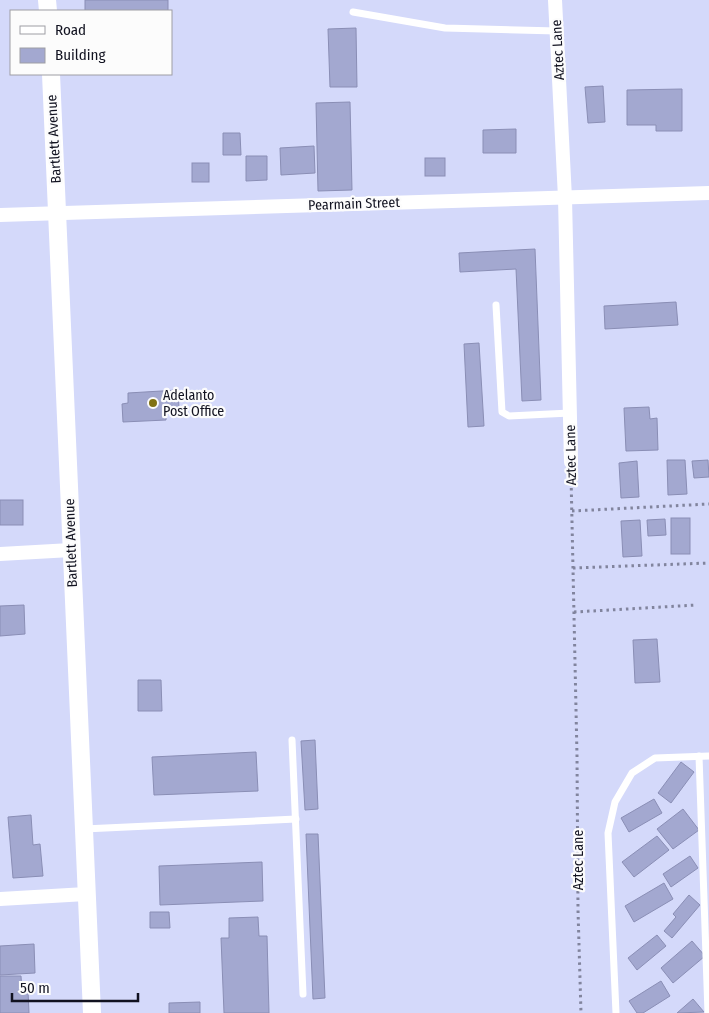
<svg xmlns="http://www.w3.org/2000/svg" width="709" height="1013" viewBox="0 0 709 1013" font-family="'Fira Sans Condensed',sans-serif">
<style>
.building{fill:#a3a8d0;stroke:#8a8eb5}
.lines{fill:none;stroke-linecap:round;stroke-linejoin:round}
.path{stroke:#81849d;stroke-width:3;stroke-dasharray:2.5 4;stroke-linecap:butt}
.service{stroke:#fff;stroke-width:7}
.minor{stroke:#fff;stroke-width:14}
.tertiary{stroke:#fff;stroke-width:18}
.poi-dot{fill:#817213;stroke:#fcfcfc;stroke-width:2}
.labels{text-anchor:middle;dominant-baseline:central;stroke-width:4.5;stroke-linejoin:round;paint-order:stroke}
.street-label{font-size:14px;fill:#111220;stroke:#fcfcfc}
.poi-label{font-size:14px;fill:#111220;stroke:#fcfcfc;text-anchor:start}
</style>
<rect width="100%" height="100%" fill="#d4d9fa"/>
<g class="building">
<rect x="85" y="0" width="83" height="11"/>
<path d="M356,28l1,59h-27l-2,-58z"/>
<path d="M603,86l2,36 -17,1 -3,-36z"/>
<path d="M682,89v42h-26v-6h-29v-35z"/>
<path d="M350,102l2,88 -34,1 -2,-88z"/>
<path d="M516,129v24h-33v-23z"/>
<path d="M223,133h17l1,22h-18z"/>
<path d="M314,146l1,27 -34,2 -1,-27z"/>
<path d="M246,156h21v24l-21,1z"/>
<rect x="425" y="158" width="20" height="18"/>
<rect x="192" y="163" width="17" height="19"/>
<path d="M535,249l6,151 -19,1 -6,-132 -56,3 -1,-19z"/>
<path d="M676,302l2,23 -73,4 -1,-23z"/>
<path d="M479,343l5,83 -16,1 -4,-83z"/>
<path d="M178,390l1,18 -13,1v11l-43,2 -1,-18 6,-1v-10z"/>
<path d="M649,407l1,12 7,-1 1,32 -32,1 -2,-43z"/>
<path d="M667,460h18l2,34 -19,1z"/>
<path d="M708,460l1,17 -15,1 -2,-17z"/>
<path d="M637,461l2,36 -18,1 -2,-35z"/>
<rect x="0" y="500" width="23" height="25"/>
<rect x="671" y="518" width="19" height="36"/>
<path d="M665,519l1,16 -18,1 -1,-16z"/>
<path d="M640,520l2,36 -19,1 -2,-36z"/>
<path d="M24,605l1,29 -25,2v-30z"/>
<path d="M657,639l3,43 -25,1 -2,-43z"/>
<path d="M138,680h23l1,31h-24z"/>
<path d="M315,740l3,69 -13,1 -4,-69z"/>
<path d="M256,752l2,39 -104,4 -2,-38z"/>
<path d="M681,762l13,10 -23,31 -13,-10z"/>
<path d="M654,799l8,14 -33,19 -8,-14z"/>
<path d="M683,809l16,21 -26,19 -16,-20z"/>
<path d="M31,815l2,30 7,-1 3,32 -30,2 -5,-61z"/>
<path d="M306,834h12l7,164 -12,1z"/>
<path d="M657,836l12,14 -35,27 -12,-15z"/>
<path d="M690,856l8,12 -27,19 -8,-13z"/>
<path d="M262,862l1,39 -103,4 -1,-39z"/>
<path d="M664,883l9,16 -39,23 -9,-16z"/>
<path d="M689,895l11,10 -28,33 -8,-7 12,-14 -3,-3z"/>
<path d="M150,912h19l1,16h-20z"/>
<path d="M258,917l1,19h8l2,77h-45l-3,-75h8v-20z"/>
<path d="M657,935l9,11 -29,24 -9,-12z"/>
<path d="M692,941l13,15 -32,27 -12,-15z"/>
<path d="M34,944l1,29 -35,2v-29z"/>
<path d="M0,976h21l1,16 6,-1 1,22h-29z"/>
<path d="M661,981l9,15 -27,17h-6l-8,-12z"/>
<path d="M693,999l11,13 -27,1z"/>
<path d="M200,1002v11h-31v-10z"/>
</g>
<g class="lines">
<g class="path">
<path d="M571,475l6,281 1,154 3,103"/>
<path d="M572,511l137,-7"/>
<path d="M573,568l136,-5"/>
<path d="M574,612l123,-7"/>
</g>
<g class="service">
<path d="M353,12l92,16 112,3"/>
<path d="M496,305l6,107 7,4 61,-3"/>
<path d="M292,740l11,254"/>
<path d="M699,756l9,257"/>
<path d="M84,829l212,-10"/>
<path d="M616,1013l-8,-180 7,-31 17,-29 23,-15 54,-2"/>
</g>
<g class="minor">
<path d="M555,0l10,198 6,264"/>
<path d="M0,215l709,-22"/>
<path d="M0,554l71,-4"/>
<path d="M0,899l86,-5"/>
</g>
<g class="tertiary">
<path d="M47,0l1,11"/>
<path d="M51,74l41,939"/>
</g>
</g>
<circle class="poi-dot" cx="153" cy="403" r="5"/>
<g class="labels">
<g class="street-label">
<text transform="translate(558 50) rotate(-93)">Aztec Lane</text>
<text transform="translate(54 139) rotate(-93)">Bartlett Avenue</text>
<text transform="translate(354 204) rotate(-2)">Pearmain Street</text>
<text transform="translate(571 455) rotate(-91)">Aztec Lane</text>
<text transform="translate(71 543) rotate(-92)">Bartlett Avenue</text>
<text transform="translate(578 860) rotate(-90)">Aztec Lane</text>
</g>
<g class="poi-label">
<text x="163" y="395">Adelanto<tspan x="163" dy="16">Post Office</tspan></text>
</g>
</g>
<rect x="10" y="10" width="162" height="65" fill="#fcfcfc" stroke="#9e9ea4"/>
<rect x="20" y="26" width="25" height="8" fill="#ffffff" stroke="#9e9ea4"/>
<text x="55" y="35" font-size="15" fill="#111220">Road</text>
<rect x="20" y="48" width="25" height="15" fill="#a3a8d0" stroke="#9e9ea4"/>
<text x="55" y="60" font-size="15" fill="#111220">Building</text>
<path d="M12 993v8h126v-8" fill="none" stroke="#111220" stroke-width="2.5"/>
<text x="20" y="993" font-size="15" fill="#111220" stroke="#fcfcfc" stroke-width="4" paint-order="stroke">50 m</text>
</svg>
